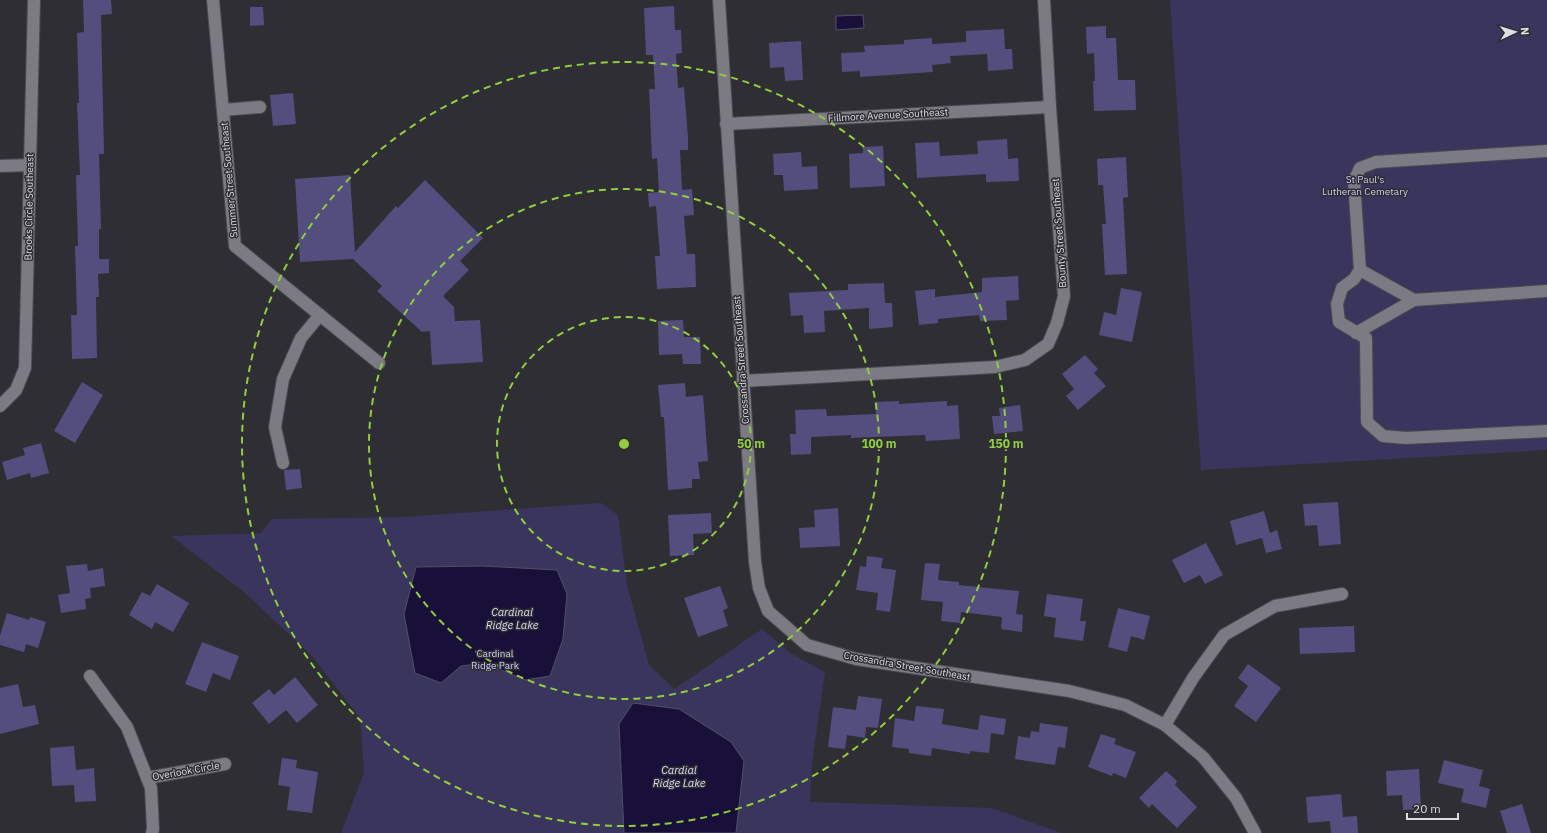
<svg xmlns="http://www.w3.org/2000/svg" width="1547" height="833" viewBox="0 0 1547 833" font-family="'IBM Plex Sans',sans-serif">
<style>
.green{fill:#3a355c}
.water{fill:#191039;stroke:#544e6c}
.building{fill:#534e7d}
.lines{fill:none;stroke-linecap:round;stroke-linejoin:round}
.minor-casing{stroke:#4a4a50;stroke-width:14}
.minor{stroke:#7c7b83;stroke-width:12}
.ring{fill:none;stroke:#92cd3e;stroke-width:2;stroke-dasharray:7 5}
.labels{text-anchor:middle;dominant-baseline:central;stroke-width:3;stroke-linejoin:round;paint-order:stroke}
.street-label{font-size:10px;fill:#dddde2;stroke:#2f2e35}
.park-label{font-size:10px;fill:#cbc8f6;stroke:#2f2e35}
.water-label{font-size:11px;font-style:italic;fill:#d9d7f7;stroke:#2f2e35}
.centre{fill:#92cd3e;stroke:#2f2e35;stroke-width:2}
.ring-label{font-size:12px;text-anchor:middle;font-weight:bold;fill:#92cd3e;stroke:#2f2e35;stroke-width:3;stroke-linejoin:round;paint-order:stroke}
</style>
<rect width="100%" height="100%" fill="#2f2e35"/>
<g class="green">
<path d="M1170,0h377v450l-346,20z"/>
<path d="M601,503l17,12 9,70 22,80 25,24 88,-60 28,24 35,19 -13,91 -2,39 182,6 69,25h-720l23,-60 -4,-55 -48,-62 -68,-64 -73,-56 90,-3 11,-14 131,-2z"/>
</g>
<g class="water">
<path d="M863,15l1,13 -28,2v-14z"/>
<path d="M482,566l75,4 10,24 -4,45 -13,37 -25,4 -40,-17 -24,3 -20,17 -26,-10 -11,-59 12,-47z"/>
<path d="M633,703l46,6 52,33 13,19 -8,72h-112l-5,-109z"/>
</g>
<g class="building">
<path d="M83,0h28l1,14 -11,1 3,139h-5l2,75h-2v30h10v14l-11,1 1,23h-3l1,61 -25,1 -1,-44h6l-2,-69h3l-2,-71h4l-3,-72h2l-2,-70 7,-1z"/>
<path d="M674,6l1,24h6l1,23 -6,1 2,34 6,-1 4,51v12h-8l2,40 10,-1 2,26 -10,1 3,38h8l1,33 -39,2 -2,-33h5l-4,-50 -7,1 -1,-14 11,-1 -2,-34 -5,1 -3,-70h6l-2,-34h-7l-2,-47z"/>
<path d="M250,7h13l1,18 -14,1z"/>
<path d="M1106,26v12h10l2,42h17l1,30 -42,1 -1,-30h2l-1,-28 -7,1 -1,-27z"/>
<path d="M1004,29l1,20h7l1,20 -25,2 -1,-17 -37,2 1,7 -19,2 1,7 -73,5v-6l-18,1 -1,-19 24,-1 -1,-6 40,-2v-4l28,-2v6l34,-2v-11z"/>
<path d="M801,41l2,39 -18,1 -1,-14 -14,1 -1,-25z"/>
<path d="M293,93l3,31 -23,2 -3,-31z"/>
<path d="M1007,139l1,20 10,-1 1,23 -33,1v-8l-69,4 -2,-35 24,-1 1,14 38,-2 -1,-13z"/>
<path d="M883,146l2,40 -35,2 -1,-34 14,-1v-6z"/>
<path d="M801,152l1,15 15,-1 1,23 -34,2 -1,-16h-9l-1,-21z"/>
<path d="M1126,157l2,40 -5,1 4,76 -22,1 -3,-51h4l-3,-39h-5l-1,-26z"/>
<path d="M350,175l5,77 41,-46 2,2 27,-28 58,58 -23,23 9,9 -26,26 11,11 1,14 25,-1 3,42 -51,3 -2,-34 -8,1 -45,-41 5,-5 -29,-27 -53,3 -5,-83z"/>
<path d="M1018,276l1,24 -13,1 1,19 -27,1 -1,-6 -41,4v4l-19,2 -4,-34 20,-2v8l47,-5v-14z"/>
<path d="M884,283l1,20h7l1,24 -24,2v-21l-45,3 1,21 -21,1 -1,-18 -12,1 -2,-23 59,-3v-6z"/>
<path d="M1121,288l21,4 -10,50 -33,-7 5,-23 12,3z"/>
<path d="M683,320l1,17h16l1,27h-18l-1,-10 -23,1 -1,-34z"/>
<path d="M1085,355l13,14 -4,4 12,13 -28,24 -12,-14 8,-7 -12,-15z"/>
<path d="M82,382l21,13 -28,48 -21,-12z"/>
<path d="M685,383l1,14 17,-2 5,66 -10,1 2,17h-8v9l-24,2 -4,-73h-3l-3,-32z"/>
<path d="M899,401v3l48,-3v5l11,-1 2,34 -34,2 -1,-6 -74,3v-3l-40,2v17l-20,1 -1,-21h6l-1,-24 31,-1 1,7 49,-2 -1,-12z"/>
<path d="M1020,405l3,26 -29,3 -2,-18h8l-1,-8z"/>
<path d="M41,443l8,30 -18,5 -1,-5 -23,7 -5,-18 23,-7 -2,-7z"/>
<path d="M300,469l2,19 -16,2 -2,-20z"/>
<path d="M1338,502l3,42 -22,2 -2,-21 -12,1 -2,-22z"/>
<path d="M838,508l2,38 -40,2 -1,-20 16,-1 -1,-17z"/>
<path d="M1264,511l6,22 7,-3 5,19 -16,4 -4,-15 -26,7 -6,-24z"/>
<path d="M711,513l1,20 -19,1 1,21 -24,1 -2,-41z"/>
<path d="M1206,543l17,32 -18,9 -5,-9 -16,8 -12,-23z"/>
<path d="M867,556l16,2 -2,10 15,2 -6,42 -14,-2 2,-17 -22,-3 4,-24 6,1z"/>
<path d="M925,563l15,1 -2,16 21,2v3l60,6 -3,23 7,1 -1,17 -21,-3 1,-12 -41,-5 -1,11 -19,-2 2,-19 -22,-2z"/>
<path d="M87,564l1,7 15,-3 2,18 -15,2 1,10 -6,1 1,10 -25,4 -3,-18 12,-2 -4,-27z"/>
<path d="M157,584l32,19 -16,29 -18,-10 -3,7 -23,-14 13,-23 8,4z"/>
<path d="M720,586l8,22 -5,2 5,16 -30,11 -14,-39z"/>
<path d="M1047,594l36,5 -3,22h6l-3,20 -29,-4 2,-19 -12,-2z"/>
<path d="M1118,608l32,8 -6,24 -13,-4 -4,16 -19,-5z"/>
<path d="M7,613l22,7 1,-3 16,5 -8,26 -12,-4 -2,8 -24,-7v-9z"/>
<path d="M1354,626l1,26 -55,2 -1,-26z"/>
<path d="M202,642l37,14 -9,24 -17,-7 -7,19 -21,-8z"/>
<path d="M1248,664l33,24 -25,34 -22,-16 14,-20 -10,-8z"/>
<path d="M295,677l23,28 -21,18 -11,-13 -17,14 -17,-21 17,-14 5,6z"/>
<path d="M18,684l5,23 12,-2 4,19 -39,10v-46z"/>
<path d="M858,696l24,3 -4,29 -12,-1 -1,11 -18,-3 -2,14 -17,-2 5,-40 23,3z"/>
<path d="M916,706l28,3 -2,15 36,6 2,-15 26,4 -2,16 -13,-2 -2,20 -19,-2v3l-38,-6 -1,8 -22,-3v-4l-17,-2 3,-29 19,3z"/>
<path d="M1040,723l28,4 -3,21 -7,-1 -3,18 -40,-6 3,-23 12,2 1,-7 8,1z"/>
<path d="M1101,734l15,5 -2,5 22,8 -10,26 -13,-5 -1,3 -24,-9z"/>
<path d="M74,746l2,24 18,-2 2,33 -21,1 -1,-17 -22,1 -2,-38z"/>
<path d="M282,758l15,2 -1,8 22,4 -6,41 -25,-3 3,-23 -12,-2z"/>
<path d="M1444,760l39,10 -4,16 11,3 -4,19 -25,-6 3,-13 -26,-6z"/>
<path d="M1419,769l2,40 -18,1 -1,-15 -15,1 -1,-25z"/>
<path d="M1166,771l11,10 -2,4 22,22 -20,21 -25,-24 -3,4 -10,-10z"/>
<path d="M1341,794l2,23 14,-1 1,17h-27l-1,-12 -22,2 -2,-26z"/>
<path d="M1522,804l9,29h-24l-7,-22z"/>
</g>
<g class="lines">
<g class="minor-casing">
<g id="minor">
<path d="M213,0l22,246 144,117"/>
<path d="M719,0l36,562 4,26 9,23 39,34 49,14 213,32 56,14 40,20 38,32 33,41 19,35"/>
<path d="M223,110l37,-3"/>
<path d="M726,124l324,-17"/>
<path d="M1547,151l-171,11 -16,6 -6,13 6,89 -6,9 -12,9 -5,16 2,18 27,16 1,84 16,14 23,2 141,-7"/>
<path d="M0,166l30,-1"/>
<path d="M1360,270l54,30"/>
<path d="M1356,333l58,-33 133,-9"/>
<path d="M743,381l252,-14 30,-7 23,-16 9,-21 7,-27 -14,-189 -6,-107"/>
<path d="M0,406l16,-16 9,-22 9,-368"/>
<path d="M283,463l-8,-36 8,-48 18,-41 19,-23"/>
<path d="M90,676l37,51 24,61 2,41 -1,4"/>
<path d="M1165,725l28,-47 31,-43 51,-29 67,-12"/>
<path d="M147,778l78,-14"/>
</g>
</g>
<use href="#minor" class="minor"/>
</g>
<g class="ring">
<circle cx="624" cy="444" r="127"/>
<circle cx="624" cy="444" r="255"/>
<circle cx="624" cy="444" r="382"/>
</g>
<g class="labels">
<g class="street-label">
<text transform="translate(888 115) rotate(-3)">Fillmore Avenue Southeast</text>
<text transform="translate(229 180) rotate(-95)">Summer Street Southeast</text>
<text transform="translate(29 207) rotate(-89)">Brooks Circle Southeast</text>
<text transform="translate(1059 233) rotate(-94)">Bounty Street Southeast</text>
<text transform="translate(741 360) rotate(-94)">Crossandra Street Southeast</text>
<text transform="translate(907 666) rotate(10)">Crossandra Street Southeast</text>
<text transform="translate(186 771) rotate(-10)">Overlook Circle</text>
</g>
<g class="park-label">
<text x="1365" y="179">St Paul's<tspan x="1365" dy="12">Lutheran Cemetary</tspan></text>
<text x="495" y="653">Cardinal<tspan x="495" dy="12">Ridge Park</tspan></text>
</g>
<g class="water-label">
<text x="512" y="612">Cardinal<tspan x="512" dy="13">Ridge Lake</tspan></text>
<text x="679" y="770">Cardial<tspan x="679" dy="13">Ridge Lake</tspan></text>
</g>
</g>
<circle cx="624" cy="444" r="6" class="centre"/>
<g class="ring-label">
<text x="751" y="448">50 m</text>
<text x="879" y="448">100 m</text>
<text x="1006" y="448">150 m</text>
</g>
<g transform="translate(1515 32) rotate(86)" stroke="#2f2e35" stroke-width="3" paint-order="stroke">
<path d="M0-3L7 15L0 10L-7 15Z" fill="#dddde2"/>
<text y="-6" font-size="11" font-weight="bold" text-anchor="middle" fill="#dddde2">N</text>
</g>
<path d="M1407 813v6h51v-6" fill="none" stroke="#dddde2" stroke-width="2"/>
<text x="1413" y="813" font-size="12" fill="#dddde2" stroke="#2f2e35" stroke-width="3" paint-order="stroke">20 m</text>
</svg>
